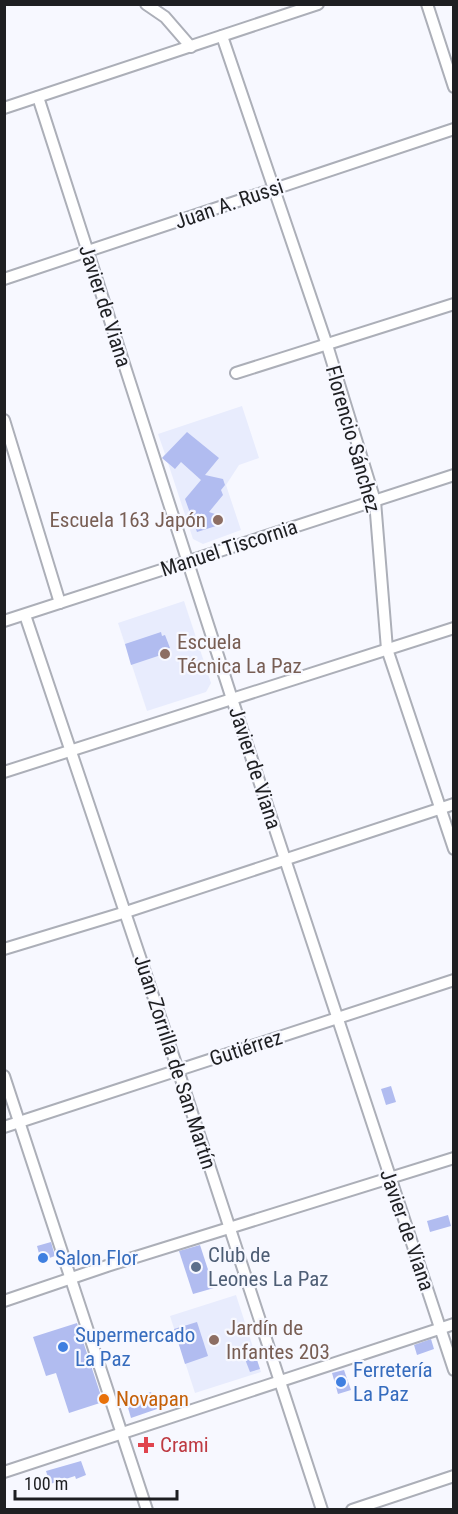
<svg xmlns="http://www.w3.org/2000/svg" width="458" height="1514" viewBox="0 0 458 1514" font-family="'Roboto Condensed',sans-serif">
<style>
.built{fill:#e8ecfd}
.building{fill:#b1bcf0}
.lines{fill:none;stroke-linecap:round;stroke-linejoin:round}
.minor-casing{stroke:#acafb8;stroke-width:14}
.minor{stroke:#fff;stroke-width:10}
.education-dot{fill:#8d6e63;stroke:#f7f8ff;stroke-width:2}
.shop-dot{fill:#3f7fe0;stroke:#f7f8ff;stroke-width:2}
.service-dot{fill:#5c6f8a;stroke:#f7f8ff;stroke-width:2}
.food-dot{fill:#e8710a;stroke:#f7f8ff;stroke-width:2}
.health-dot{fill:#e0444e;stroke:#f7f8ff;stroke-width:2}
.labels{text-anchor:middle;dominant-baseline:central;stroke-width:4.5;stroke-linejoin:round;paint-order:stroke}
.street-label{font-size:21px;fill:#1e1f22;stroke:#f7f8ff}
.education-label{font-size:21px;fill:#785e54;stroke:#f7f8ff;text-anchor:start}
.service-label{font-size:21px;fill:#4e5e75;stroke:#f7f8ff;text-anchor:start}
.shop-label{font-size:21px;fill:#366cbe;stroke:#f7f8ff;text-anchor:start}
.food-label{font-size:21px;fill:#c56008;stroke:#f7f8ff;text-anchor:start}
.health-label{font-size:21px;fill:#be3a42;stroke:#f7f8ff;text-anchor:start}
</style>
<rect width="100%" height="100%" fill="#f7f8ff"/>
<g class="built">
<path d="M242,406l17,52 -20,7 -13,20 15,45 -38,14 -10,-5 -25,-76 -6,-5 3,-4 -7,-20z"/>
<path d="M184,601l27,82 -5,9 -59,19 -29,-88z"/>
<path d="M236,1295l25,77 -66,21 -25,-77z"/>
</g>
<g class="building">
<path d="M187,432l32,26 -14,17 18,4 2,6 -4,5 2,5 -14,17 9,3 2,6 -4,5 -19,6 -12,-33 16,-19 -20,-18 -6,7 -13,-11z"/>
<path d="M161,632l1,4 3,-1 5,13 -4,1 1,4 -36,12 -6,-21z"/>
<path d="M391,1086l5,16 -10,3 -5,-16z"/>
<path d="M448,1215l3,11 -21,6 -3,-11z"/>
<path d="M51,1242l4,14 -14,5 -4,-15z"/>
<path d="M200,1245l14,43 -21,6 -14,-43z"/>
<path d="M197,1322l11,34 -23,8 -11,-35z"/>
<path d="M77,1323l26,79 -34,11 -13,-40 -10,3 -13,-39z"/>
<path d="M431,1339l3,10 -17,6 -3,-10z"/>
<path d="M254,1351l6,18 -10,3 -7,-18z"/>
<path d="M344,1370l7,20 -13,4 -6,-21z"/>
<path d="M151,1392l6,17 -26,9 -5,-17z"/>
<path d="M81,1461l5,14 -10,4 -1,-3 -25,8 -4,-13z"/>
</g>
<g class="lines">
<g class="minor-casing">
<g id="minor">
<path d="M146,4l19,13 26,30"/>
<path d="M427,4l27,83"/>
<path d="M222,36l105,309 48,156 12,148 67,200"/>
<path d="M38,97l194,602 222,671"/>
<path d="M4,108l314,-104"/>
<path d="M4,279l450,-150"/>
<path d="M236,373l218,-69"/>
<path d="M4,420l56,183"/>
<path d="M25,615l153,455 144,440"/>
<path d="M4,621l450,-146"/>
<path d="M4,772l450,-144"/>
<path d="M4,949l122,-37 328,-108"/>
<path d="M4,1076l143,434"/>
<path d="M4,1127l450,-147"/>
<path d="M4,1301l103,-35 347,-108"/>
<path d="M4,1472l450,-148"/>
<path d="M352,1510l102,-34"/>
</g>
</g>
<use href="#minor" class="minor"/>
</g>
<g class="education-dot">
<circle cx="218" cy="520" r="6"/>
<circle cx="165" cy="654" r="6"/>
<circle cx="214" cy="1340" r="6"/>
</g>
<g class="shop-dot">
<circle cx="43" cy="1258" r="6"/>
<circle cx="63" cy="1347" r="6"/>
<circle cx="341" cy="1382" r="6"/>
</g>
<circle class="service-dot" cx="196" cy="1267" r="6"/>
<circle class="food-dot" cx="104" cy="1399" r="6"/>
<path class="health-dot" d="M143 1436h6v6h6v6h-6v6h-6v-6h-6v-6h6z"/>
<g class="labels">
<g class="street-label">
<text transform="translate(229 204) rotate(-19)">Juan A. Russi</text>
<text transform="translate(105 306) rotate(72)">Javier de Viana</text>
<text transform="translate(353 439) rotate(74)">Florencio Sánchez</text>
<text transform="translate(229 548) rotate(-18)">Manuel Tiscornia</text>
<text transform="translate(255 768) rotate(72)">Javier de Viana</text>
<text transform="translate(246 1048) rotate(-18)">Gutiérrez</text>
<text transform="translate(175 1062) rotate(72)">Juan Zorrilla de San Martín</text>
<text transform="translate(407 1230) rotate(71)">Javier de Viana</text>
</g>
<g class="education-label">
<text x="206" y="520" text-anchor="end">Escuela 163 Japón</text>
<text x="177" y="642">Escuela<tspan x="177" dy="24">Técnica La Paz</tspan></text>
<text x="226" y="1328">Jardín de<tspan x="226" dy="24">Infantes 203</tspan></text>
</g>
<g class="service-label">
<text x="208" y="1255">Club de<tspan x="208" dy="24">Leones La Paz</tspan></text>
</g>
<g class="shop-label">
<text x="55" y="1258">Salon Flor</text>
<text x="75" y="1335">Supermercado<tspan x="75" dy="24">La Paz</tspan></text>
<text x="353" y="1370">Ferretería<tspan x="353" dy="24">La Paz</tspan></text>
</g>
<g class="food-label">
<text x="116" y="1399">Novapan</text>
</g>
<g class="health-label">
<text x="160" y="1445">Crami</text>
</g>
</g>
<rect width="458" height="1514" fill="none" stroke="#1e1f22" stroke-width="12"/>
<path d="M15 1490v9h162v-9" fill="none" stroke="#1e1f22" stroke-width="3"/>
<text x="24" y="1490" font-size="18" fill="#1e1f22" stroke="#f7f8ff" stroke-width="4.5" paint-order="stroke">100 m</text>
</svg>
